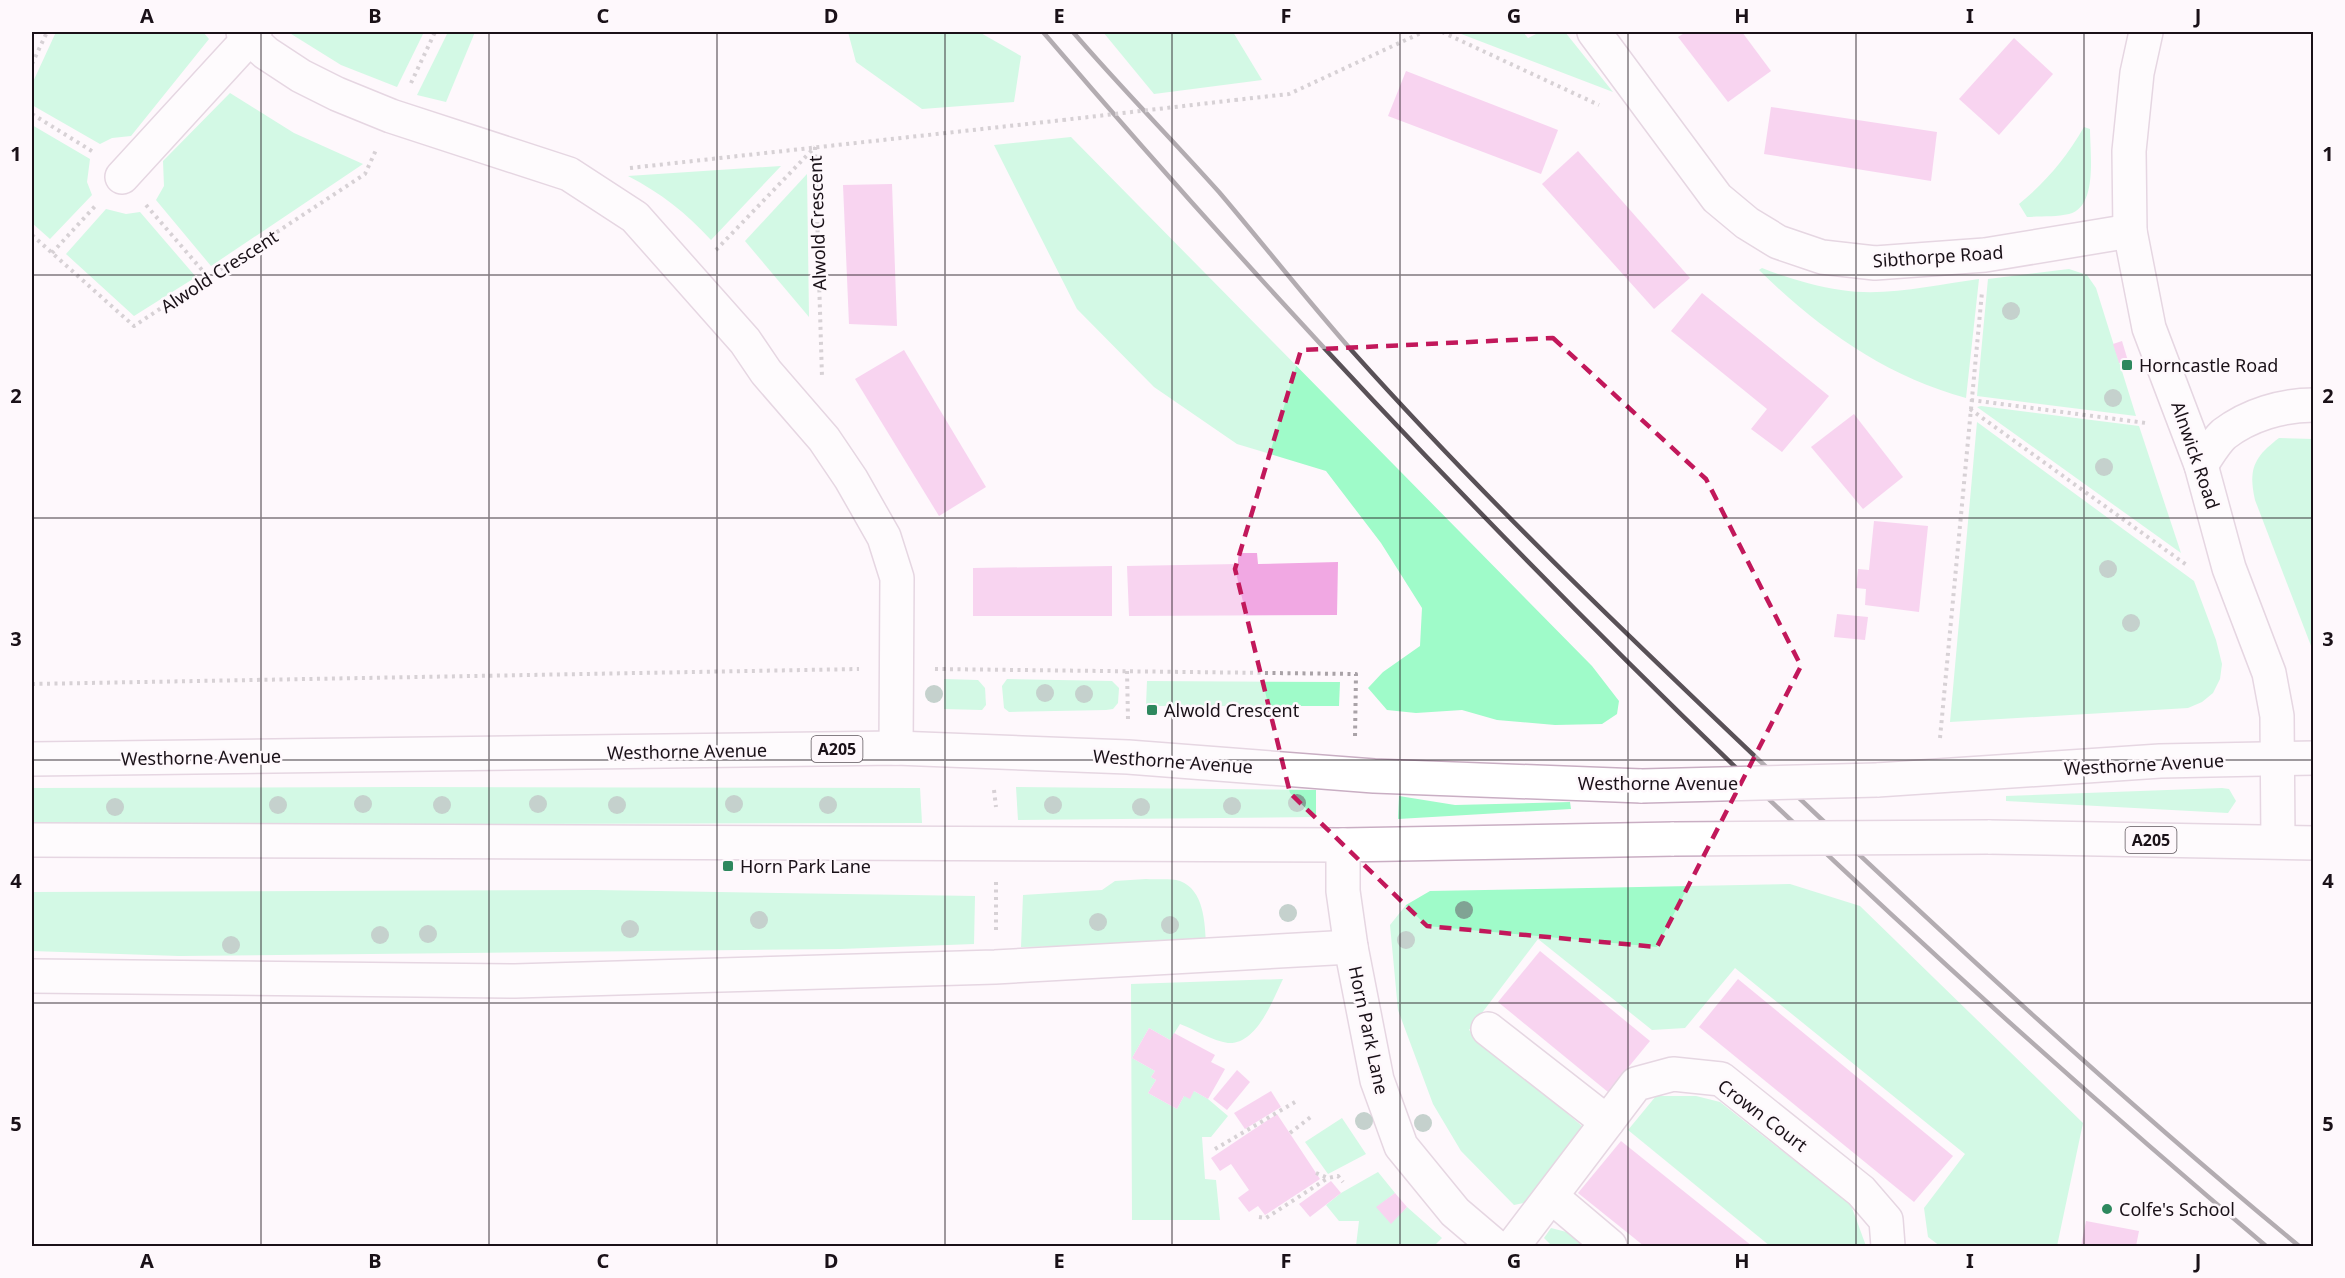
<svg xmlns="http://www.w3.org/2000/svg" width="2345" height="1278" viewBox="0 0 2345 1278" font-family="'Noto Sans',sans-serif">
<style>
.green{fill:#9ffbc9}
.building{fill:#f1a8e3}
.lines{fill:none;stroke-linecap:round;stroke-linejoin:round}
.minor-casing{stroke:#c9aec3;stroke-width:36}
.trunk-casing{stroke:#c9aec3;stroke-width:36}
.path{stroke:#a9a2a7;stroke-width:4;stroke-dasharray:3 4.5;stroke-linecap:butt}
.minor{stroke:#fff;stroke-width:33}
.trunk{stroke:#fff;stroke-width:33}
.rail{stroke:#595157;stroke-width:4.5}
.trunk-bridge-casing{stroke:#c9aec3;stroke-width:36;stroke-linecap:butt}
.path-bridge{stroke:#a9a2a7;stroke-width:4;stroke-dasharray:3 4.5;stroke-linecap:butt}
.trunk-bridge{stroke:#fff;stroke-width:33}
.tree{fill:#80a394}
.marked{fill:none;stroke:#c2185b;stroke-width:4.5;stroke-dasharray:12 8;stroke-linejoin:round}
.grid{fill:none;stroke:#1a1118;stroke-width:1.5;stroke-opacity:0.55}
.poi-dot{fill:#2e885e;stroke:#fef8fc;stroke-width:2}
.labels{text-anchor:middle;dominant-baseline:central;stroke-width:5;stroke-linejoin:round;paint-order:stroke}
.shield{fill:#fef8fc;stroke:#5e565c;stroke-width:1.5}
.shield-label{font-size:16px;font-weight:bold;fill:#1a1118}
.street-label{font-size:18px;fill:#1a1118;stroke:#fef8fc}
.poi-label{font-size:18px;fill:#1a1118;stroke:#fef8fc;text-anchor:start}
.neatline{fill:none;stroke:#1a1118;stroke-width:2}
.grid-label{font-size:20px;text-anchor:middle;font-weight:bold;fill:#1a1118}
</style>
<rect width="100%" height="100%" fill="#fef8fc"/>
<g class="green">
<path d="M56,32h147l6,7 -78,97 -19,2 -12,6 -68,-39v-21z"/>
<path d="M288,32h136l-27,55 -56,-22z"/>
<path d="M448,32h27l-29,70 -29,-7z"/>
<path d="M848,32h131l42,24 -7,46 -92,7 -66,-47z"/>
<path d="M1103,32h130l29,48 -108,14z"/>
<path d="M1456,32h67l5,6 12,-6h25l48,60z"/>
<path d="M230,93l64,40 69,31 -152,102 -55,-66 8,-14 -1,-25z"/>
<path d="M32,125l58,34 -3,23 5,13 -42,44 -18,-16z"/>
<path d="M2084,127l6,2c0,24 8,78 -21,85 -13,3 -28,2 -42,3l-8,-13c27,-22 47,-46 65,-77z"/>
<path d="M1071,137l521,529 27,35 -2,13 -15,10 -47,1 -58,-5 -35,-10 -46,3 -29,-3 -19,-22 15,-16 37,-26 2,-38 -41,-65 -55,-72 -89,-27 -83,-57 -77,-78 -83,-164z"/>
<path d="M781,166l-70,74c-25,-27 -50,-47 -83,-64z"/>
<path d="M807,174l2,143 -64,-76z"/>
<path d="M106,209l20,5 14,-2 56,65 -62,39 -68,-62z"/>
<path d="M1762,268c25,10 52,18 79,22 45,7 93,-5 138,-11l-13,119c-81,-22 -148,-70 -207,-128z"/>
<path d="M2069,269l18,6 9,13 40,128 -159,-20 11,-117z"/>
<path d="M1981,406l158,20 42,127 -204,-146z"/>
<path d="M1977,422l217,159 22,59 6,24 -2,15 -7,14 -11,9 -14,6 -238,14z"/>
<path d="M2279,438l34,1v212l-58,-151c-7,-31 -1,-43 24,-62z"/>
<path d="M944,679l34,1 7,8 1,17 -4,5 -38,-1z"/>
<path d="M1007,679l105,2 7,7 -1,15 -5,6 -7,1 -97,2 -5,-4 -2,-22z"/>
<path d="M1147,681l193,1 -1,24h-193z"/>
<path d="M409,787l511,1 2,35 -890,2v-37z"/>
<path d="M1016,787l300,3v27l-298,3z"/>
<path d="M2222,788l7,1 7,12 -8,12 -222,-12v-5z"/>
<path d="M1399,796l56,9 115,-3 1,7 -173,10z"/>
<path d="M1146,879c10,1 24,-1 34,2 24,9 25,42 26,63l-185,3 2,-52 79,-5 13,-9z"/>
<path d="M1790,884l70,22 223,217 -26,123h-117l-12,-9 -4,-29 41,-54 -230,-186 -50,60 -33,2 -114,-91 -69,91 113,96 -53,76 -15,3 -53,-54 -28,-47 -35,-94 -8,-85 16,-20 24,-14z"/>
<path d="M596,890l379,6 -1,48 -134,5 -661,7 -147,-5v-59z"/>
<path d="M1283,979c-10,20 -26,66 -55,64 -15,-2 -34,-14 -48,-19l-10,16 -21,-12 -17,30 23,13 -4,6 5,3 -8,13 29,16 7,-13 10,-5 14,8 20,17 -17,21h-9l3,42 11,1 4,40h-88l-1,-236z"/>
<path d="M1656,1096h40l24,6 131,103 15,41h-96l-142,-116z"/>
<path d="M1342,1118l24,36 -38,20 -23,-32z"/>
<path d="M1378,1172l17,21 -18,14 14,16 16,-16 35,31 -8,8h-78l3,-25h-20l-13,-16 15,-12z"/>
<path d="M1551,1228l31,8 12,10h-42l-8,-8z"/>
</g>
<g class="building">
<path d="M1686,32h56l29,39 -43,31 -50,-65z"/>
<path d="M2014,38l39,36 -54,61 -40,-36z"/>
<path d="M1406,71l152,59 -17,44 -153,-58z"/>
<path d="M1771,107l166,25 -6,49 -167,-27z"/>
<path d="M1578,151l112,127 -36,31 -112,-125z"/>
<path d="M892,184l5,142 -48,-2 -6,-139z"/>
<path d="M1702,293l127,103 -47,56 -31,-23 16,-20 -96,-78z"/>
<path d="M2122,341l6,20 -9,2 -6,-19z"/>
<path d="M904,350l82,137 -47,29 -84,-137z"/>
<path d="M1854,414l49,63 -40,32 -52,-62z"/>
<path d="M1874,521l54,5 -9,86 -54,-7 1,-16 -10,-1 2,-19 11,1z"/>
<path d="M1238,553h19l1,11 80,-2 -1,53 -208,1 -2,-50 111,-2z"/>
<path d="M1112,566v50h-139v-48z"/>
<path d="M1837,614l31,3 -3,23 -31,-3z"/>
<path d="M1540,951l110,90 -42,51 -110,-90z"/>
<path d="M1738,979l215,177 -39,46 -215,-175z"/>
<path d="M1149,1028l21,12 4,-7 41,22 -4,7 14,7 -17,30 -14,-8 -4,8 -6,-3 -7,13 -29,-16 8,-13 -5,-3 4,-6 -23,-13z"/>
<path d="M1237,1070l13,12 -23,28 -14,-11z"/>
<path d="M1271,1091l10,16 -36,22 -11,-16z"/>
<path d="M1277,1114l43,65 -55,36 -7,-9 -9,6 -11,-14 11,-8 -18,-26 -11,7 -9,-13z"/>
<path d="M1621,1141l131,105h-108l-66,-53z"/>
<path d="M1331,1181l10,12 -31,24 -11,-13z"/>
<path d="M1395,1193l12,14 -16,17 -15,-17z"/>
<path d="M2086,1221l53,10 -3,15h-55z"/>
</g>
<g class="lines">
<g class="minor-casing">
<g id="minor">
<path d="M243,32l23,21 35,23 36,18 54,22 178,58 66,43 110,124 21,31 58,67 27,40 33,58 13,41 -1,170"/>
<path d="M1594,32l123,166 30,25 31,19 44,15 53,6 110,-8 145,-24"/>
<path d="M2146,32l-9,41 -8,78 1,80 19,97 52,137 28,103 40,105 8,43 1,125"/>
<path d="M122,177l133,-145"/>
<path d="M2201,465c7,-10 14,-23 23,-31 25,-19 58,-29 90,-29"/>
<path d="M1343,845v46l8,56 26,133 24,66 54,66 40,34"/>
<path d="M32,976l483,5 480,-14 356,-20"/>
<path d="M1488,1029l119,93"/>
<path d="M1552,1197l58,49"/>
<path d="M1513,1246l123,-162 37,-10 48,5 140,112 25,29 2,26"/>
</g>
</g>
<g class="trunk-casing">
<g id="trunk">
<path d="M32,759l864,-11 232,9 246,19 268,10"/>
<path d="M1877,780l283,-19 154,-3"/>
<path d="M1988,837l326,6"/>
<path d="M32,840l1311,5 331,-6"/>
</g>
</g>
<g class="path">
<path d="M1442,32l157,73"/>
<path d="M32,64l15,-32"/>
<path d="M411,83l24,-51"/>
<path d="M1235,100l54,-6 134,-62"/>
<path d="M32,114l63,39"/>
<path d="M815,147l7,230"/>
<path d="M630,168l433,-48"/>
<path d="M146,205l62,72"/>
<path d="M32,235l102,91 231,-152 11,-24"/>
<path d="M716,250l99,-103"/>
<path d="M52,253l45,-49"/>
<path d="M1971,400l175,23"/>
<path d="M1970,409l218,157"/>
<path d="M935,669l421,5 -1,63"/>
<path d="M1127,671l1,48"/>
<path d="M32,684l827,-15"/>
<path d="M1940,738l42,-446"/>
<path d="M994,790l2,17"/>
<path d="M996,930v-49"/>
<path d="M1290,1133l22,-17"/>
<path d="M1215,1149l80,-47"/>
<path d="M1316,1173l12,5 10,-2 5,6"/>
<path d="M1259,1217l7,1 62,-40"/>
</g>
<use href="#minor" class="minor"/>
<use href="#trunk" class="trunk"/>
<g class="rail">
<path d="M1043,32c374,438 784,843 1223,1214"/>
<path d="M1073,32c47,55 98,106 146,160 45,53 88,108 134,160 129,144 270,279 410,412 175,166 351,329 536,482"/>
</g>
<g class="trunk-bridge-casing">
<g id="trunk-bridge">
<path d="M1642,786l235,-6"/>
<path d="M1674,839l314,-2"/>
</g>
</g>
<path class="path-bridge" d="M1063,120l172,-20"/>
<use href="#trunk-bridge" class="trunk-bridge"/>
</g>
<g class="tree">
<circle cx="2011" cy="311" r="9"/>
<circle cx="2113" cy="398" r="9"/>
<circle cx="2104" cy="467" r="9"/>
<circle cx="2108" cy="569" r="9"/>
<circle cx="2131" cy="623" r="9"/>
<circle cx="1045" cy="693" r="9"/>
<circle cx="934" cy="694" r="9"/>
<circle cx="1084" cy="694" r="9"/>
<circle cx="1297" cy="803" r="9"/>
<circle cx="363" cy="804" r="9"/>
<circle cx="538" cy="804" r="9"/>
<circle cx="734" cy="804" r="9"/>
<circle cx="278" cy="805" r="9"/>
<circle cx="442" cy="805" r="9"/>
<circle cx="617" cy="805" r="9"/>
<circle cx="828" cy="805" r="9"/>
<circle cx="1053" cy="805" r="9"/>
<circle cx="1232" cy="806" r="9"/>
<circle cx="115" cy="807" r="9"/>
<circle cx="1141" cy="807" r="9"/>
<circle cx="1464" cy="910" r="9"/>
<circle cx="1288" cy="913" r="9"/>
<circle cx="759" cy="920" r="9"/>
<circle cx="1098" cy="922" r="9"/>
<circle cx="1170" cy="925" r="9"/>
<circle cx="630" cy="929" r="9"/>
<circle cx="428" cy="934" r="9"/>
<circle cx="380" cy="935" r="9"/>
<circle cx="1406" cy="940" r="9"/>
<circle cx="231" cy="945" r="9"/>
<circle cx="1364" cy="1121" r="9"/>
<circle cx="1423" cy="1123" r="9"/>
</g>
<path d="M0 0H2345V1278H0ZM1553,338l153,141 95,187 -144,281 -230,-21 -137,-133 -55,-224 66,-219z" fill="#fef8fc" fill-opacity=".55" fill-rule="evenodd"/>
<path class="marked" d="M1553,338l153,141 95,187 -144,281 -230,-21 -137,-133 -55,-224 66,-219z"/>
<path class="grid" d="M261,32v1214M489,32v1214M717,32v1214M945,32v1214M1172,32v1214M1400,32v1214M1628,32v1214M1856,32v1214M2084,32v1214M32,275h2282M32,518h2282M32,760h2282M32,1003h2282"/>
<g class="poi-dot">
<rect x="2121" y="359" width="12" height="12" rx="3"/>
<rect x="1146" y="704" width="12" height="12" rx="3"/>
<rect x="722" y="860" width="12" height="12" rx="3"/>
<circle cx="2107" cy="1209" r="6"/>
</g>
<g class="labels">
<g class="shield">
<rect x="811.5" y="736" width="51" height="26" rx="4.5"/>
<rect x="2125.5" y="827" width="51" height="26" rx="4.5"/>
</g>
<g class="shield-label">
<text x="837" y="749">A205</text>
<text x="2151" y="840">A205</text>
</g>
<g class="street-label">
<text transform="translate(817 223) rotate(-92)">Alwold Crescent</text>
<text transform="translate(1938 256) rotate(-4)">Sibthorpe Road</text>
<text transform="translate(219 271) rotate(-33)">Alwold Crescent</text>
<text transform="translate(2196 455) rotate(71)">Alnwick Road</text>
<text transform="translate(687 751) rotate(-1)">Westhorne Avenue</text>
<text transform="translate(201 757) rotate(-1)">Westhorne Avenue</text>
<text transform="translate(1173 761) rotate(4)">Westhorne Avenue</text>
<text transform="translate(2144 764) rotate(-3)">Westhorne Avenue</text>
<text x="1658" y="783">Westhorne Avenue</text>
<text transform="translate(1369 1030) rotate(78)">Horn Park Lane</text>
<text transform="translate(1763 1115) rotate(37)">Crown Court</text>
</g>
<g class="poi-label">
<text x="2139" y="365">Horncastle Road</text>
<text x="1164" y="710">Alwold Crescent</text>
<text x="740" y="866">Horn Park Lane</text>
<text x="2119" y="1209">Colfe's School</text>
</g>
</g>
<rect width="2345" height="1278" fill="none" stroke="#fef8fc" stroke-width="66"/>
<rect x="33" y="33" width="2279" height="1212" class="neatline"/>
<g class="grid-label">
<text x="147" y="23">A</text>
<text x="375" y="23">B</text>
<text x="603" y="23">C</text>
<text x="831" y="23">D</text>
<text x="1059" y="23">E</text>
<text x="1286" y="23">F</text>
<text x="1514" y="23">G</text>
<text x="1742" y="23">H</text>
<text x="1970" y="23">I</text>
<text x="2198" y="23">J</text>
<text x="16" y="161">1</text>
<text x="2328" y="161">1</text>
<text x="16" y="403">2</text>
<text x="2328" y="403">2</text>
<text x="16" y="646">3</text>
<text x="2328" y="646">3</text>
<text x="16" y="888">4</text>
<text x="2328" y="888">4</text>
<text x="16" y="1131">5</text>
<text x="2328" y="1131">5</text>
<text x="147" y="1268">A</text>
<text x="375" y="1268">B</text>
<text x="603" y="1268">C</text>
<text x="831" y="1268">D</text>
<text x="1059" y="1268">E</text>
<text x="1286" y="1268">F</text>
<text x="1514" y="1268">G</text>
<text x="1742" y="1268">H</text>
<text x="1970" y="1268">I</text>
<text x="2198" y="1268">J</text>
</g>
</svg>
